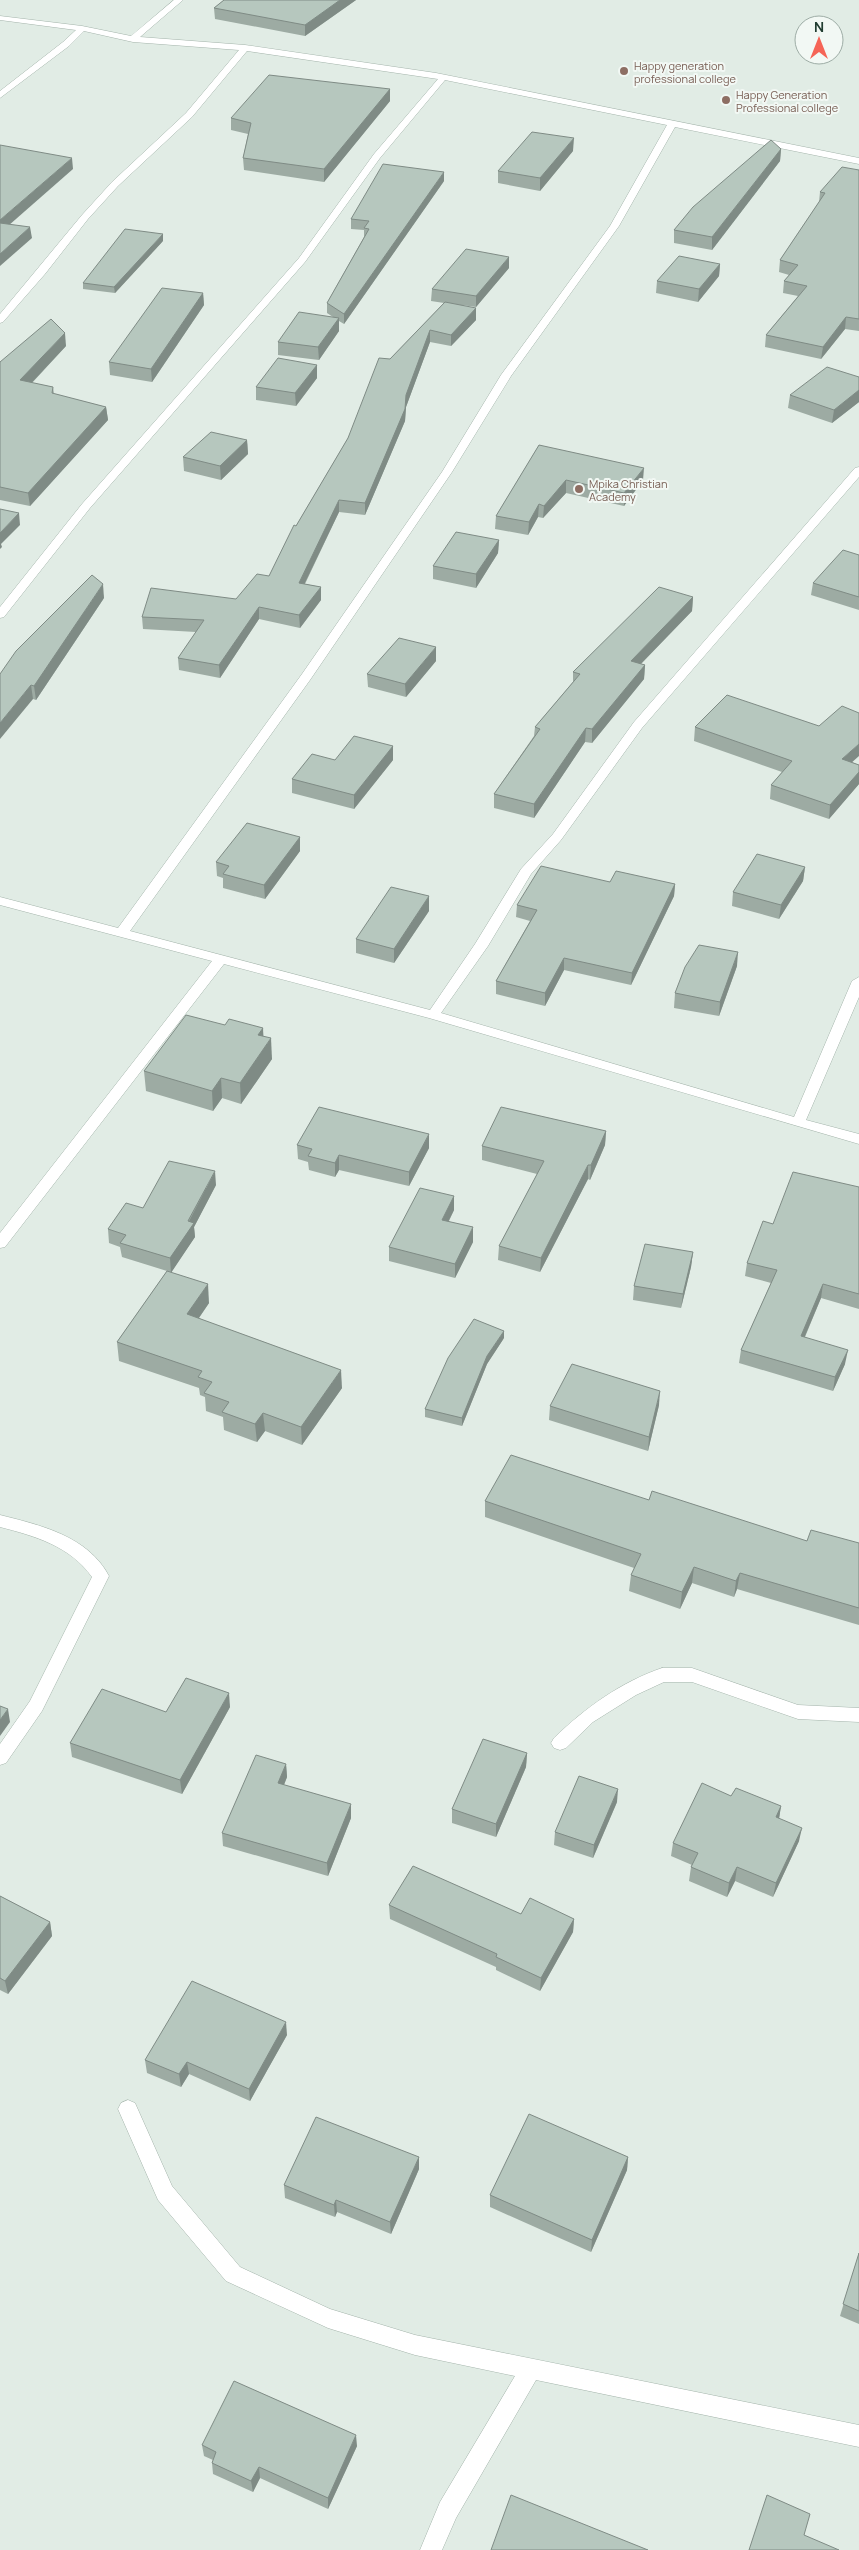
<svg xmlns="http://www.w3.org/2000/svg" width="859" height="2550" viewBox="0 0 859 2550" font-family="Manrope,sans-serif">
<style>
.lines{fill:none;stroke-linecap:round;stroke-linejoin:round}
.minor-casing{stroke:#a4b4ab;stroke-width:1}
.minor{fill:#fff;fill-rule:evenodd}
.wall{fill:#9daba3}
.shaded-wall{fill:#7f8b85}
.building{fill:#b6c7be;stroke:#7f8b85}
.education-dot{fill:#8d6e63;stroke:#f2f8f4;stroke-width:2}
.labels{text-anchor:middle;dominant-baseline:central;stroke-width:4;stroke-linejoin:round;paint-order:stroke}
.far-education-label{font-size:11px;fill:#785e54;stroke:#f2f8f4;text-anchor:start}
</style>
<rect width="100%" height="100%" fill="#e1ece5"/>
<g class="lines">
<g class="minor-casing">
<g id="minor">
<path d="M174,0h9l-43,37 105,8 191,28 423,85v6l-184,-37 -56,99 -108,150 -59,96 -142,208 -180,251 300,79 45,-66 46,-75 32,-35 81,-112 221,-254 4,-1v10l-217,251 -81,112 -30,34 -43,72 -47,67 353,104 58,-136 7,-4v20l-53,123 53,14v10l-430,-126 -205,-54 -219,283 -5,1v-15l212,-272 -212,-56v-8l118,31 184,-254 140,-202 59,-97 109,-149 57,-101 -222,-45 -65,78 -75,104 -215,246 -86,109 -4,1v-11l82,-103 217,-246 75,-104 64,-75 -191,-28 -55,66 -74,69 -30,33 -43,55 -42,48 -3,1v-9l82,-99 30,-33 74,-69 53,-63 -106,-8 -49,-11 -15,15 -69,52v-7l63,-49 13,-12 -76,-10v-4l82,10 49,10z"/>
<path d="M0,1515c40,10 88,21 109,61l-67,135 -36,52 -6,2v-21l30,-43 62,-124c-22,-31 -57,-41 -92,-50z"/>
<path d="M662,1668h30l106,37 61,3v14l-61,-3 -106,-37h-28l-28,13 -43,27 -27,26 -6,2 -6,-2 -3,-5 3,-5c31,-30 67,-56 108,-70z"/>
<path d="M128,2100l7,3 37,83 68,81 90,42 85,26 444,90v22l-323,-67 -80,138 -14,32h-22l20,-48 75,-126 -100,-21 -87,-27 -102,-47 -68,-81 -40,-91 3,-6z"/>
</g>
</g>
<use href="#minor" class="minor"/>
</g>
<g class="wall">
<path d="M224,0h132l-51,36 -90,-17 -1,-11z"/>
<path d="M390,89v12l-66,81 -80,-12 -1,-12 5,-24 -17,-4v-12z"/>
<path d="M781,149l-1,12 -68,89 -38,-7v-13z"/>
<path d="M573,151l-33,40 -42,-8v-12z"/>
<path d="M859,170v161l-14,-2 -24,30 -56,-12 1,-12 32,-39 -15,-3 1,-12 5,-6 -10,-3 1,-12 39,-58 1,-10z"/>
<path d="M444,181l-100,143 -5,-3v10l-20,29 -41,-5v-13l55,-25 -6,-4v-10l37,-66v-7l-13,-1v-10z"/>
<path d="M163,241l-48,52 -32,-4v-6z"/>
<path d="M720,264l-1,12 -21,26 -42,-9 1,-12z"/>
<path d="M509,268l-33,39 -14,-2 14,15 -25,26 -21,-4 -24,65 -1,14 -40,94 -26,-3 -34,72 16,3v13l-21,28 -41,-9 -39,59 -41,-8 -1,-12 18,-26 -53,-3 -1,-12 94,-18 33,-23 27,-50 52,-88 42,-79 54,-56 -13,-2 1,-12z"/>
<path d="M203,293l1,12 -52,77 -42,-7 -1,-13z"/>
<path d="M66,346l-34,37 21,4 1,7 52,13 2,13 -78,86 -30,-6v-138z"/>
<path d="M317,365v13l-21,28 -40,-6v-13z"/>
<path d="M859,377v25l-27,21 -44,-15 2,-13z"/>
<path d="M247,440l1,14 -27,26 -37,-9 -1,-14z"/>
<path d="M539,445l104,35 -19,26 -58,-13 -23,25 -5,-1 -10,18 -33,-6 1,-13z"/>
<path d="M499,540l-1,13 -22,35 -43,-9v-13z"/>
<path d="M859,555v55l-48,-15 2,-12z"/>
<path d="M693,597l-1,14 -51,53 4,1 -1,14 -52,64 -7,-1 -51,76 -40,-10v-14l40,-58 1,-9 38,-45v-10z"/>
<path d="M104,598l-68,102 -3,-1 -33,-25z"/>
<path d="M436,661l-30,36 -38,-10 -1,-13z"/>
<path d="M695,727l157,35 7,3v19l-30,35 -59,-20 1,-14 11,-13 -88,-31z"/>
<path d="M393,746v14l-39,49 -62,-16v-14l43,-19z"/>
<path d="M300,837v14l-35,48 -42,-11v-10l-6,-2 -1,-14z"/>
<path d="M805,867l-2,14 -24,38 -47,-13 1,-14z"/>
<path d="M610,882l65,2 -1,12 -43,89 -67,-15 -19,36 -49,-12v-13l34,-60 -14,-4 1,-12z"/>
<path d="M429,911l-35,52 -38,-10v-14z"/>
<path d="M737,966l-18,50 -45,-8 1,-15z"/>
<path d="M225,1025l38,3v8l9,23 -31,45 -19,-6 -9,13 -67,-20 -2,-20z"/>
<path d="M606,1131l-1,14 -15,35 -2,-1 -48,93 -42,-12 1,-14 38,-72 -55,-14v-14z"/>
<path d="M297,1145l132,3 -20,38 -70,-16 -4,7 -26,-7 -1,-8 -10,-3z"/>
<path d="M216,1185l-22,42 1,10 -24,35 38,31 -10,15 143,70 -40,57 -37,-14 -8,11 -33,-12 -1,-13 -17,-6 -1,-14 -5,-2 -1,-7 -80,-27 -2,-19 50,-71 -45,-14 -2,-10 -11,-4 -1,-14 35,-21z"/>
<path d="M859,1187v122l-38,-11 -16,39 40,27 -12,27 -94,-28 2,-13 30,-67 -26,-7 2,-13 26,-39z"/>
<path d="M454,1196v14l-5,11 24,21 -18,36 -66,-17v-14z"/>
<path d="M693,1252l-2,15 -10,41 -48,-8 1,-14z"/>
<path d="M504,1338l-17,26 -25,62 -37,-9v-8z"/>
<path d="M659,1405l-11,46 -99,-31 1,-14z"/>
<path d="M649,1500l158,41 52,2v82l-122,-36 -3,8 -42,-14 -12,26 -51,-18 2,-16 3,-7 -149,-51v-16z"/>
<path d="M230,1707l-48,87 -110,-37 -2,-14 96,-31z"/>
<path d="M527,1753l-1,14 -30,70 -44,-14v-14z"/>
<path d="M286,1764l1,13 -3,8 67,33 -23,58 -105,-30 -1,-13z"/>
<path d="M731,1796l50,10 -2,12 20,23 -26,56 -38,-16 -8,16 -38,-16 2,-14 1,-2 -21,-9 2,-13z"/>
<path d="M617,1802l-24,56 -39,-13 1,-13z"/>
<path d="M0,1896l50,26 2,14 -44,58 -8,-4z"/>
<path d="M389,1905l185,14 -1,13 -33,59 -44,-21v-3l-106,-48z"/>
<path d="M287,2035l-37,66 -61,-27 -8,13 -34,-14 -2,-13z"/>
<path d="M628,2157l-1,13 -36,82 -101,-45v-12z"/>
<path d="M419,2169l-28,65 -54,-22 -2,5 -50,-19 -1,-13z"/>
<path d="M859,2253v71l-19,-8z"/>
<path d="M202,2445l155,1 -29,63 -68,-31 -7,14 -40,-18 -1,-11 1,-3 -9,-4z"/>
</g>
<g class="shaded-wall">
<path d="M340,0h16l-51,36v-11z"/>
<path d="M390,89v12l-66,81v-13z"/>
<path d="M574,138l-1,13 -33,40v-13z"/>
<path d="M781,149l-1,12 -68,89v-13z"/>
<path d="M72,158l1,11 -73,64v-13z"/>
<path d="M444,172v9l-100,143v-10z"/>
<path d="M30,227l2,11 -32,28v-12z"/>
<path d="M163,234v7l-48,52 -1,-6z"/>
<path d="M509,257v11l-33,39v-11z"/>
<path d="M720,264l-1,12 -21,26 1,-13z"/>
<path d="M203,293l1,12 -52,77 -1,-13z"/>
<path d="M476,308v12l-25,26v-11z"/>
<path d="M846,317l-1,12 -24,30 2,-12z"/>
<path d="M339,318v13l-20,29 -1,-13z"/>
<path d="M430,330v12l-24,65 -1,14 -40,94v-12l41,-108z"/>
<path d="M65,333l1,13 -44,47 -2,-13z"/>
<path d="M317,365v13l-21,28 -1,-13z"/>
<path d="M859,390v12l-27,21 2,-13z"/>
<path d="M106,407l2,13 -78,86 -2,-13z"/>
<path d="M247,440l1,14 -27,26 -1,-14z"/>
<path d="M644,468l-1,12 -19,26v-13z"/>
<path d="M566,480v13l-23,25 1,-12z"/>
<path d="M339,500v12l-40,83v-12z"/>
<path d="M539,504l-1,13 -10,18 1,-13z"/>
<path d="M19,513l1,12 -19,19 1,3 -2,2v-16z"/>
<path d="M499,540l-1,13 -22,35v-14z"/>
<path d="M103,584l1,14 -68,102 -2,-14z"/>
<path d="M321,587v13l-21,28 -1,-13z"/>
<path d="M693,597l-1,14 -62,64 1,-14z"/>
<path d="M259,607v12l-39,59 -1,-13z"/>
<path d="M436,647v14l-30,36 -1,-13z"/>
<path d="M645,665l-1,14 -52,64v-14z"/>
<path d="M31,685l2,14 -33,40v-16z"/>
<path d="M586,728l-1,14 -51,76v-14z"/>
<path d="M859,744v12l-19,17 2,-14z"/>
<path d="M393,746v14l-39,49v-14z"/>
<path d="M859,772v12l-30,35 1,-14z"/>
<path d="M300,837v14l-35,48 -1,-14z"/>
<path d="M805,867l-2,14 -24,38 2,-14z"/>
<path d="M675,884l-1,12 -43,89 1,-12z"/>
<path d="M429,896v15l-35,52v-14z"/>
<path d="M738,952l-1,14 -18,50 1,-14z"/>
<path d="M564,958v12l-19,36v-13z"/>
<path d="M263,1028l1,20 -6,-13z"/>
<path d="M271,1038l1,21 -31,45 -1,-21z"/>
<path d="M221,1078l1,20 -9,13 -1,-20z"/>
<path d="M606,1131l-1,14 -15,35 1,-15z"/>
<path d="M429,1134v14l-20,38v-14z"/>
<path d="M339,1155v15l-4,7v-14z"/>
<path d="M588,1165v14l-48,93 1,-14z"/>
<path d="M215,1171l1,14 -22,42 1,10 -24,36 -1,-15z"/>
<path d="M454,1196v14l-12,24v-14z"/>
<path d="M473,1227v15l-18,36v-14z"/>
<path d="M693,1252l-2,15 -10,41 2,-14z"/>
<path d="M208,1284l1,19 -20,29 -2,-18z"/>
<path d="M823,1284l-2,14 -22,52 2,-14z"/>
<path d="M504,1331v7l-17,26 -25,62v-8l25,-62z"/>
<path d="M848,1350l-3,14 -12,27 2,-14z"/>
<path d="M341,1370l1,18 -40,57 -1,-18z"/>
<path d="M660,1391l-1,14 -11,46 1,-14z"/>
<path d="M263,1413l2,18 -8,11 -2,-18z"/>
<path d="M694,1567l-2,16 -12,26 2,-17z"/>
<path d="M740,1573l-3,16 -3,8 2,-16z"/>
<path d="M229,1693l1,14 -48,87 -2,-14z"/>
<path d="M8,1709l2,13 -10,14v-16z"/>
<path d="M527,1753l-1,14 -30,70v-13z"/>
<path d="M286,1764l1,13 -8,20 -1,-14z"/>
<path d="M618,1789l-1,13 -24,56 1,-13z"/>
<path d="M351,1804v14l-23,58 -1,-13z"/>
<path d="M781,1806l-2,13 -3,-2z"/>
<path d="M802,1828l-3,13 -26,56 3,-14z"/>
<path d="M737,1867l-2,14 -8,16 2,-14z"/>
<path d="M574,1919l-1,13 -33,59 1,-13z"/>
<path d="M50,1922l2,14 -44,58 -3,-13z"/>
<path d="M286,2022l1,13 -37,66 -1,-12z"/>
<path d="M187,2062l2,12 -8,13 -2,-13z"/>
<path d="M419,2157v12l-28,65 -1,-12z"/>
<path d="M628,2157l-1,13 -36,82 1,-12z"/>
<path d="M336,2200l1,12 -2,5 -1,-12z"/>
<path d="M356,2435l1,11 -29,63v-11z"/>
<path d="M259,2467l1,11 -7,14 -2,-11z"/>
</g>
<g class="building">
<path d="M224,0h116l-35,25 -91,-17z"/>
<path d="M269,75l121,14 -66,80 -81,-11 8,-35 -20,-5z"/>
<path d="M532,132l42,6 -34,40 -42,-7z"/>
<path d="M771,140l10,9 -69,88 -38,-7 19,-23z"/>
<path d="M0,145l72,13 -72,62z"/>
<path d="M383,164l61,8 -100,142 -17,-11 42,-74 -5,-1 5,-7 -18,-2z"/>
<path d="M842,167l17,3v149l-13,-2 -23,30 -57,-12 41,-49 -23,-5 14,-16 -18,-5 45,-67 -5,-1z"/>
<path d="M0,223l30,4 -30,27z"/>
<path d="M125,229l38,5 -49,53 -31,-4z"/>
<path d="M466,249l43,8 -33,39 -44,-7z"/>
<path d="M679,256l41,8 -21,25 -42,-8z"/>
<path d="M162,288l41,5 -52,76 -42,-7z"/>
<path d="M445,302l31,6 -25,27 -21,-5 -24,65 -1,14 -40,94 -26,-3 -40,83 22,4 -22,28 -40,-8 -40,58 -41,-7 26,-38 -62,-3 9,-29 85,11 21,-25 12,2 25,-51 2,1 52,-88 31,-80 11,1z"/>
<path d="M299,312l40,6 -21,29 -40,-5z"/>
<path d="M51,319l14,14 -45,47 33,7 -1,6 54,14 -78,86 -28,-6v-125z"/>
<path d="M278,358l39,7 -22,28 -39,-6z"/>
<path d="M827,367l32,10v13l-25,20 -44,-15z"/>
<path d="M211,432l36,8 -27,26 -37,-9z"/>
<path d="M539,445l105,23 -20,25 -58,-13 -22,26 -5,-2 -10,18 -33,-6z"/>
<path d="M0,509l19,4 -19,20z"/>
<path d="M456,532l43,8 -23,34 -43,-8z"/>
<path d="M843,550l16,5v42l-46,-14z"/>
<path d="M92,575l11,9 -69,102 -3,-1 -31,38v-49l16,-23z"/>
<path d="M659,587l34,10 -62,64 14,4 -53,64 -6,-1 -52,76 -40,-10 46,-65 -5,-2 45,-53 -7,-2z"/>
<path d="M399,638l37,9 -31,37 -38,-10z"/>
<path d="M727,695l92,31 23,-20 17,7v31l-17,15 17,6v7l-29,33 -59,-20 21,-24 -97,-34z"/>
<path d="M354,736l39,10 -39,49 -62,-16 20,-25 23,6z"/>
<path d="M247,823l53,14 -36,48 -41,-11 6,-8 -13,-4z"/>
<path d="M757,854l48,13 -24,38 -48,-13z"/>
<path d="M541,866l69,16 6,-11 59,13 -43,89 -68,-15 -19,35 -49,-12 41,-71 -20,-5z"/>
<path d="M391,887l38,9 -35,53 -38,-10z"/>
<path d="M699,945l39,7 -18,50 -45,-9 10,-26z"/>
<path d="M186,1015l39,10 4,-6 34,9 -5,7 13,3 -31,45 -19,-5 -9,13 -68,-20z"/>
<path d="M319,1107l110,27 -20,38 -70,-17 -4,8 -27,-7 4,-7 -15,-4z"/>
<path d="M501,1107l105,24 -15,34h-3l-47,93 -42,-12 45,-85 -62,-15z"/>
<path d="M169,1161l46,10 -27,50 6,2 -24,35 -50,-15 6,-8 -18,-6 18,-26 17,5z"/>
<path d="M793,1172l66,15v107l-36,-10 -22,52 47,14 -13,27 -94,-27 36,-80 -30,-7 16,-42 10,3z"/>
<path d="M420,1188l34,8 -12,24 31,7 -18,37 -66,-17z"/>
<path d="M645,1244l48,8 -10,42 -49,-8z"/>
<path d="M167,1271l41,13 -21,30 154,56 -40,57 -38,-14 -8,11 -33,-12 7,-10 -25,-9 8,-11 -14,-5 4,-6 -85,-29z"/>
<path d="M474,1319l30,12 -17,25 -25,62 -37,-9 23,-51z"/>
<path d="M572,1364l88,27 -11,46 -99,-31z"/>
<path d="M511,1455l138,45 3,-9 155,50 4,-11 48,13v65l-119,-35 -4,8 -42,-14 -12,25 -51,-17 10,-21 -156,-53z"/>
<path d="M186,1678l43,15 -49,87 -110,-37 32,-54 64,23z"/>
<path d="M0,1706l8,3 -8,11z"/>
<path d="M483,1739l44,14 -31,71 -44,-15z"/>
<path d="M256,1755l30,9 -8,19 73,21 -24,59 -105,-30z"/>
<path d="M579,1776l39,13 -24,56 -39,-13z"/>
<path d="M702,1783l29,13 5,-8 45,18 -5,11 26,11 -26,55 -39,-16 -8,16 -38,-16 7,-14 -25,-10z"/>
<path d="M413,1866l108,48 9,-16 44,21 -33,59 -45,-21 1,-3 -108,-49z"/>
<path d="M0,1896l50,26 -45,59 -5,-3z"/>
<path d="M192,1981l94,41 -37,67 -62,-27 -8,12 -34,-14z"/>
<path d="M529,2114l99,43 -36,83 -102,-45z"/>
<path d="M316,2117l103,40 -29,65 -54,-22 -2,5 -50,-20z"/>
<path d="M859,2253v58l-16,-7z"/>
<path d="M234,2381l122,54 -28,63 -69,-31 -8,14 -39,-18 4,-11 -14,-7z"/>
<path d="M511,2495l137,55h-157z"/>
<path d="M767,2495l43,19 -6,21 35,15h-90z"/>
</g>
<g class="education-dot">
<circle cx="624" cy="71" r="5"/>
<circle cx="726" cy="100" r="5"/>
<circle cx="579" cy="489" r="5"/>
</g>
<g class="labels">
<g class="far-education-label">
<text x="634" y="65">Happy generation<tspan x="634" dy="13">professional college</tspan></text>
<text x="736" y="94">Happy Generation<tspan x="736" dy="13">Professional college</tspan></text>
<text x="589" y="483">Mpika Christian<tspan x="589" dy="13">Academy</tspan></text>
</g>
</g>
<g transform="translate(819 40)"><circle r="24" fill="#f2f8f4" stroke="#9eada6"/>
<path d="M0-4L9 19L0 12L-9 19Z" fill="#f56456"/>
<text y="-8" font-size="14" font-weight="bold" text-anchor="middle" fill="#213d31">N</text>
</g>
</svg>
